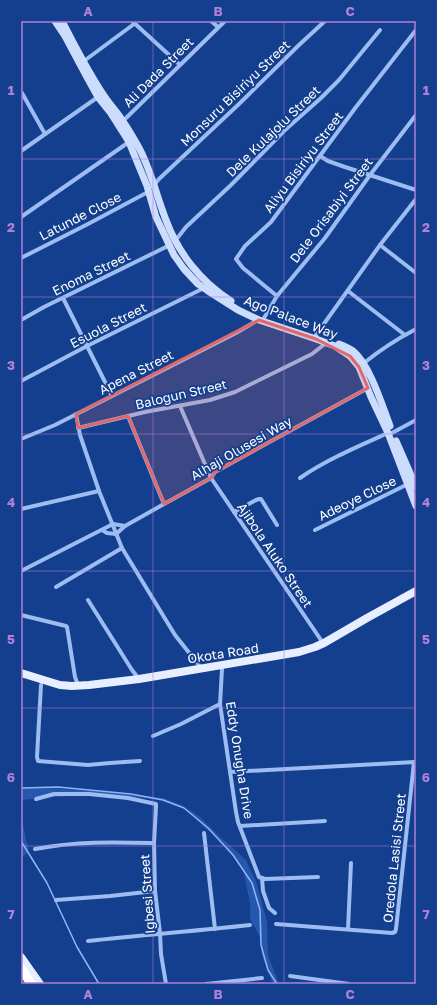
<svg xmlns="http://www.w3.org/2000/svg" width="437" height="1005" viewBox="0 0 437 1005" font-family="'Golos Text',sans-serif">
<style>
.green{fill:#2557ae}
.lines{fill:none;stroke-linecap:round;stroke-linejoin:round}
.stream{stroke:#8fb6f4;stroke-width:1.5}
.street{stroke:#9dbcf1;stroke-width:4}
.secondary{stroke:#cbdcfc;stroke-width:7}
.primary{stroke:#e7eeff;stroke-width:8}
.highway{stroke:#fff;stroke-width:9}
.marked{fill:#e26868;fill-opacity:0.2;stroke:#e26868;stroke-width:3;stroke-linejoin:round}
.grid{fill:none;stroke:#b080d9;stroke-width:1;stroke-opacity:0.55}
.labels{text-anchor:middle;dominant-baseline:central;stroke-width:3.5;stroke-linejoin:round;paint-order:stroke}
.street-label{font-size:13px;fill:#fff;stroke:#133f8e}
.neatline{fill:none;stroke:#b080d9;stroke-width:1.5}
.grid-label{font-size:13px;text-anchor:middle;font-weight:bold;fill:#b080d9}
</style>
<rect width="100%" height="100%" fill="#133f8e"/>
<g class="green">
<path d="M21,788h29l82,6 31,4 21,8 16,11 18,18 28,25 11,24 10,38 1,33 11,29h-6l-11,-28 -2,-19 -10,-18v-16l-7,-34 -27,-33 -12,-9 -19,-20 -29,-8 -64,-5 -71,6z"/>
<path d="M21,816l8,37 -8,4z"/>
</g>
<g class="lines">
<g class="stream">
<path d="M21,788l37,-1 73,7 32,6 21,8 24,20 25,27 19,28 8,27 1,35 7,25 9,14"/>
<path d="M21,841l26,42 30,64 22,37"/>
</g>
<g class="street">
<path d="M132,21l47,43"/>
<path d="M211,21l7,6"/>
<path d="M84,61l50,-37"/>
<path d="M21,94l1,-1 23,41"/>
<path d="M123,121l102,-100"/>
<path d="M21,151l77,-54"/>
<path d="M320,156l8,5 17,6 71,23"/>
<path d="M154,185l5,-6 80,-75 60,-59 26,-24"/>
<path d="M21,217l108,-75"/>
<path d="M175,241l11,-14 45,-42 54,-55 36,-32 18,-18 41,-50"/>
<path d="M380,245l36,28"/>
<path d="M21,258l67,-34 60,-32"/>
<path d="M348,291l57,44"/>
<path d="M277,296l-34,-28 -7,-9 9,-13 26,-24 85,-115 60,-77"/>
<path d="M63,298l49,98"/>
<path d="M264,318l13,-22 48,-58 45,-63 46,-60"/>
<path d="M21,320l23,-13 126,-62"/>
<path d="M316,335l64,-90 36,-46"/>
<path d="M364,363c16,-13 33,-24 52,-34"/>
<path d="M21,381l66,-35 117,-58"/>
<path d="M180,406l31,72 112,165"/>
<path d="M76,414l4,21 19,56 23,57 53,87 27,34"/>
<path d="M128,416l36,88"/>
<path d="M78,428l67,-16 65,-12 25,-8 77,-38 14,-11"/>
<path d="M392,433l24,-13"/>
<path d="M21,439l34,-14 181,-92 22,-13"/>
<path d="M300,478c26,-18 59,-32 88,-45"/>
<path d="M21,509l78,-18"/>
<path d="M234,512l22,-12 3,-1h2l16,26"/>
<path d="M113,524l12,2"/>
<path d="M102,530l5,3 9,1"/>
<path d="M315,530l93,-46"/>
<path d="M116,534l9,-8 39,-22 47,-26 4,-6 153,-84"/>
<path d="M21,571l92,-47"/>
<path d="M56,587l66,-39"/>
<path d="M88,600l44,70 7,9"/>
<path d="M21,615l45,11 1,1 8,50 3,8"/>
<path d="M222,669l-2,35 16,108 2,10 21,55 6,2 53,-2"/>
<path d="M41,685l-4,72 1,4 50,4 22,-2 30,-2"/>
<path d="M153,736l28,-12 39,-20"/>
<path d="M230,772l185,-10"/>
<path d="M36,799l18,-5h35l39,4 28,6v3l-2,36 1,48 5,42 1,21 5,30"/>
<path d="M240,826l85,-5"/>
<path d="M204,833l11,96"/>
<path d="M35,849c40,-8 79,-7 119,-6"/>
<path d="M262,878l1,13 6,17 6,5"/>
<path d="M56,900l54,-4 45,-5"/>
<path d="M276,924l116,9 3,-1 1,-3 18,-167"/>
<path d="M348,929l3,-66"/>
<path d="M88,941c54,-6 108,-10 162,-16"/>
<path d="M290,976l59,8"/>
<path d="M206,984l56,-6"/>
</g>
<g class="secondary">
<path d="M55,21l10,15 23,43 10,18 12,15 19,30 18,44 9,31 18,38 10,14 14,15 10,7 30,19 21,10 57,19 19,7 15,10 9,11 12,30 17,36 28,73"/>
<path d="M62,21c14,27 28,55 45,79 5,7 11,13 15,20 6,8 11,17 16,26 13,23 18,49 28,74 12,33 35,62 65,81"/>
<path d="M339,344c5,2 10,4 14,7 17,14 29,54 37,75"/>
<path d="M396,441l14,32 6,15"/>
</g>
<g class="primary">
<path d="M21,673l39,12 12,1 17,-1 50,-6 160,-27 16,-5 9,-4 43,-25 49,-27"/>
<path d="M21,957l19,27"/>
</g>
<path class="highway" d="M21,968l10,16"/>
</g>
<path class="marked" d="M259,320l57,19 34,17 9,11 9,21 -153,84 -4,6 -47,26 -36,-88 -50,12 -2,-14z"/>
<path class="grid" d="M153,21v963M284,21v963M21,159h395M21,297h395M21,434h395M21,571h395M21,708h395M21,846h395"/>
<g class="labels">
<g class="street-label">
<text transform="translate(158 72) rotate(-45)">Ali Dada Street</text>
<text transform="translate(235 93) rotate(-44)">Monsuru Bisiriyu Street</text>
<text transform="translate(273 131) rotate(-44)">Dele Kulajolu Street</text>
<text transform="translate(303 162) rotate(-53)">Aliyu Bisiriyu Street</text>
<text transform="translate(331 210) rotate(-53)">Dele Orisabiyi Street</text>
<text transform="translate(80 216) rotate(-27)">Latunde Close</text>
<text transform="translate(91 273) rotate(-26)">Enoma Street</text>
<text transform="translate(291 317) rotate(21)">Ago Palace Way</text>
<text transform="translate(108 325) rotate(-27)">Esuola Street</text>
<text transform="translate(136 372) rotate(-27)">Apena Street</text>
<text transform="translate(181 394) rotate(-13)">Balogun Street</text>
<text transform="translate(241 448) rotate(-30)">Alhaji Olusesi Way</text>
<text transform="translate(357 498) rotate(-26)">Adeoye Close</text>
<text transform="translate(275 555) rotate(56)">Ajibola Aluko Street</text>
<text transform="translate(223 653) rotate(-9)">Okota Road</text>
<text transform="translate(240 760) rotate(81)">Eddy Onugha Drive</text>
<text transform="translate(394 858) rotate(-84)">Oredola Lasisi Street</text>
<text transform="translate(147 894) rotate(-94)">Igbesi Street</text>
</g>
</g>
<rect width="437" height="1005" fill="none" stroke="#133f8e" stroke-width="44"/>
<rect x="22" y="22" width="393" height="961" class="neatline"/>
<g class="grid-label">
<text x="88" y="16">A</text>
<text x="218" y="16">B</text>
<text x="350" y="16">C</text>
<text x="11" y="95">1</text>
<text x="426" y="95">1</text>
<text x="11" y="232">2</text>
<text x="426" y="232">2</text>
<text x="11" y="370">3</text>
<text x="426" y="370">3</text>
<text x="11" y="507">4</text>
<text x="426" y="507">4</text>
<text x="11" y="644">5</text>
<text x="426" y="644">5</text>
<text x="11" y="782">6</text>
<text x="426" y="782">6</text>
<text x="11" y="919">7</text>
<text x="426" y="919">7</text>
<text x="88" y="999">A</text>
<text x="218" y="999">B</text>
<text x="350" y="999">C</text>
</g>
</svg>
